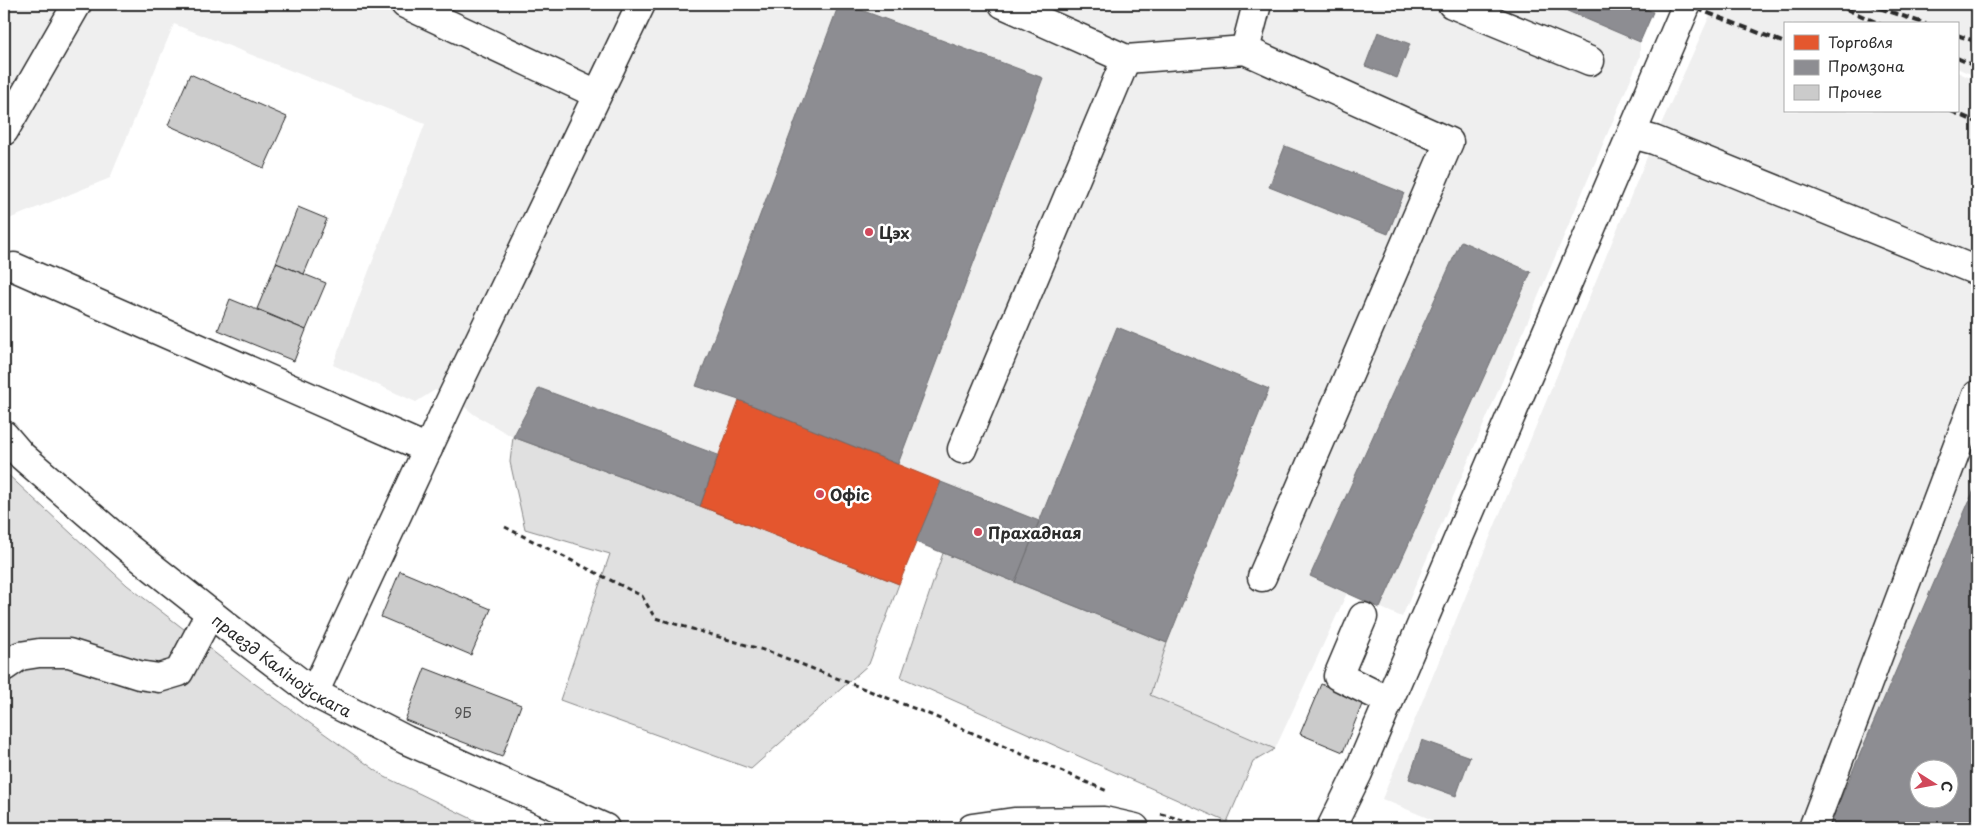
<svg xmlns="http://www.w3.org/2000/svg" width="1981" height="832" viewBox="0 0 1981 832" font-family="'Playpen Sans',sans-serif">
<style>
.built{fill:#efefef;fill-rule:evenodd}
.green{fill:#e0e0e0;stroke:#868686}
.shops{fill:#e4572e;stroke:#ac4a2d}
.industry{fill:#8d8d92;stroke:#707073;fill-rule:evenodd}
.building{fill:#cbcbcb;stroke:#2b2b2b}
.lines{fill:none;stroke-linecap:round;stroke-linejoin:round}
.minor-casing{stroke:#2b2b2b;stroke-width:31}
.path{stroke:#2b2b2b;stroke-width:3;stroke-dasharray:5 4;stroke-linecap:butt}
.minor{stroke:#fff;stroke-width:28}
.rail{stroke:#2b2b2b;stroke-width:4;stroke-dasharray:8 4;stroke-linecap:butt}
.poi-dot{fill:#d1495b;stroke:#fff;stroke-width:2}
.labels{text-anchor:middle;dominant-baseline:central;stroke-width:5;stroke-linejoin:round;paint-order:stroke}
.number-label{font-size:14px;fill:#535353}
.poi-label{font-size:16px;font-weight:bold;fill:#2b2b2b;stroke:#fff;text-anchor:start}
.street-label{font-size:16px;fill:#2b2b2b;stroke:#fff}
</style>
<rect width="100%" height="100%" fill="#fff"/>
<filter id="ink" filterUnits="userSpaceOnUse"><feTurbulence type="fractalNoise" baseFrequency=".02" numOctaves="2"/><feDisplacementMap in="SourceGraphic" scale="10" xChannelSelector="R" yChannelSelector="G"/><feConvolveMatrix kernelMatrix="1 2 1 2 8 2 1 2 1" color-interpolation-filters="sRGB"/></filter>
<g filter="url(#ink)">
<g class="built">
<path d="M4,4h1630l19,8 -13,30v15l-238,560 -55,-24 -72,156 -125,-54 16,-52 -250,-100 -17,41 -199,-78 -187,-69 -38,-22 -23,-18 -17,-7 -19,12 -83,-37 92,-241 -251,-100 -64,154 -106,43z"/>
<path d="M1719,4h258v73l-20,-9v-44h-172v87h172v-39l20,9v747h-525l-70,-29 272,-659 57,-127zM1918,770h30v30h-30z"/>
</g>
<g class="green">
<path d="M513,437l187,69 199,78 -30,80 -118,105 -191,-69 50,-146 -85,-25 -15,-67z"/>
<path d="M4,471l123,114 124,96 134,96 106,51h-487z"/>
<path d="M943,553l224,90 -17,52 125,54 -22,13 -26,60 -326,-145z"/>
</g>
<path class="shops" d="M739,400l202,82 -42,102 -199,-78z"/>
<g class="industry">
<path d="M839,4h6l198,74 -145,386 -159,-64 -43,-14z"/>
<path d="M1551,4h83l19,8 -13,30z"/>
<path d="M1378,32l32,12 -13,34 -32,-12z"/>
<path d="M1285,146l119,47 -16,41 -119,-47z"/>
<path d="M1461,241l70,31 -151,336 -70,-32z"/>
<path d="M1117,327l152,62 -102,254 -152,-61z"/>
<path d="M539,388l179,67 -18,51 -187,-69z"/>
<path d="M941,482l98,39 -24,61 -99,-40z"/>
<path d="M1977,483v345h-149zM1918,770h30v30h-30z"/>
<path d="M1422,740l48,17 -14,39 -47,-17z"/>
</g>
<g class="building">
<path d="M190,74l97,43 -23,51 -96,-43z"/>
<path d="M298,207l29,12 -23,55 -28,-11z"/>
<path d="M276,263l50,20 -20,47 -49,-21z"/>
<path d="M230,299l76,31 -12,31 -76,-31z"/>
<path d="M400,571l91,38 -20,46 -90,-38z"/>
<path d="M425,668l96,37 -19,52 -97,-37z"/>
<path d="M1321,684l42,18 -20,50 -43,-18z"/>
</g>
<g class="lines">
<g class="minor-casing">
<g id="minor">
<path d="M405,4l192,90"/>
<path d="M1452,4l138,57"/>
<path d="M1245,50l12,-46"/>
<path d="M1126,59l119,-9 204,92 -187,435"/>
<path d="M4,131l73,-127"/>
<path d="M1632,134l22,6 323,131"/>
<path d="M14,267l414,182"/>
<path id="s1" d="M4,435l18,21 106,92 106,84 80,61 92,47 199,88"/>
<path d="M962,449l164,-390 -123,-55"/>
<path d="M1363,617l-25,59 51,25"/>
<path d="M4,667l16,-11 19,-3h30l70,22 20,3 20,-6 31,-59"/>
<path d="M314,693l138,-296 189,-393"/>
<path d="M972,828l42,-6 90,-1 31,7"/>
<path d="M1331,828l27,-55 329,-769"/>
<path d="M1813,828l164,-433"/>
</g>
</g>
<g class="path">
<path d="M505,527l137,69 13,22 115,34 161,63 176,76"/>
<path d="M1161,814l52,14"/>
</g>
<use href="#minor" class="minor"/>
<g class="rail">
<path d="M1685,4l100,39"/>
<path d="M1835,4l45,20"/>
<path d="M1868,4l58,20"/>
<path d="M1967,4l10,3"/>
<path d="M1957,35l20,7"/>
<path d="M1957,58l20,9"/>
<path d="M1951,111l26,11"/>
</g>
</g>
</g>
<g class="poi-dot">
<circle cx="869" cy="232" r="5"/>
<circle cx="820" cy="494" r="5"/>
<circle cx="978" cy="532" r="5"/>
</g>
<g class="labels">
<g class="number-label">
<text x="463" y="712">9Б</text>
</g>
<g class="poi-label">
<text x="879" y="232">Цэх</text>
<text x="830" y="494">Офіс</text>
<text x="988" y="532">Прахадная</text>
</g>
<g class="street-label">
<text stroke="none"><textPath href="#s1" startOffset="362">праезд Каліноўскага</textPath></text>
</g>
</g>
<rect width="1981" height="832" fill="none" stroke="#fff" stroke-width="20"/>
<rect x="10" y="10" width="1961" height="812" fill="none" stroke="#2b2b2b" stroke-width="2" filter="url(#ink)"/>
<rect x="1784" y="22" width="175" height="90" fill="#ffffff" stroke="#aaaaaa"/>
<rect x="1794" y="35" width="25" height="15" fill="#e4572e" stroke="#aaaaaa"/>
<text x="1828" y="48" font-size="15" fill="#2b2b2b">Торговля</text>
<rect x="1794" y="60" width="25" height="15" fill="#8d8d92" stroke="#aaaaaa"/>
<text x="1828" y="72" font-size="15" fill="#2b2b2b">Промзона</text>
<rect x="1794" y="85" width="25" height="15" fill="#cbcbcb" stroke="#aaaaaa"/>
<text x="1828" y="98" font-size="15" fill="#2b2b2b">Прочее</text>
<g transform="translate(1934 784) rotate(101)"><circle r="24" fill="#ffffff" stroke="#aaaaaa"/>
<path d="M0-4L9 19L0 12L-9 19Z" fill="#d1495b"/>
<text y="-8" font-size="14" font-weight="bold" text-anchor="middle" fill="#2b2b2b">С</text>
</g>
</svg>
